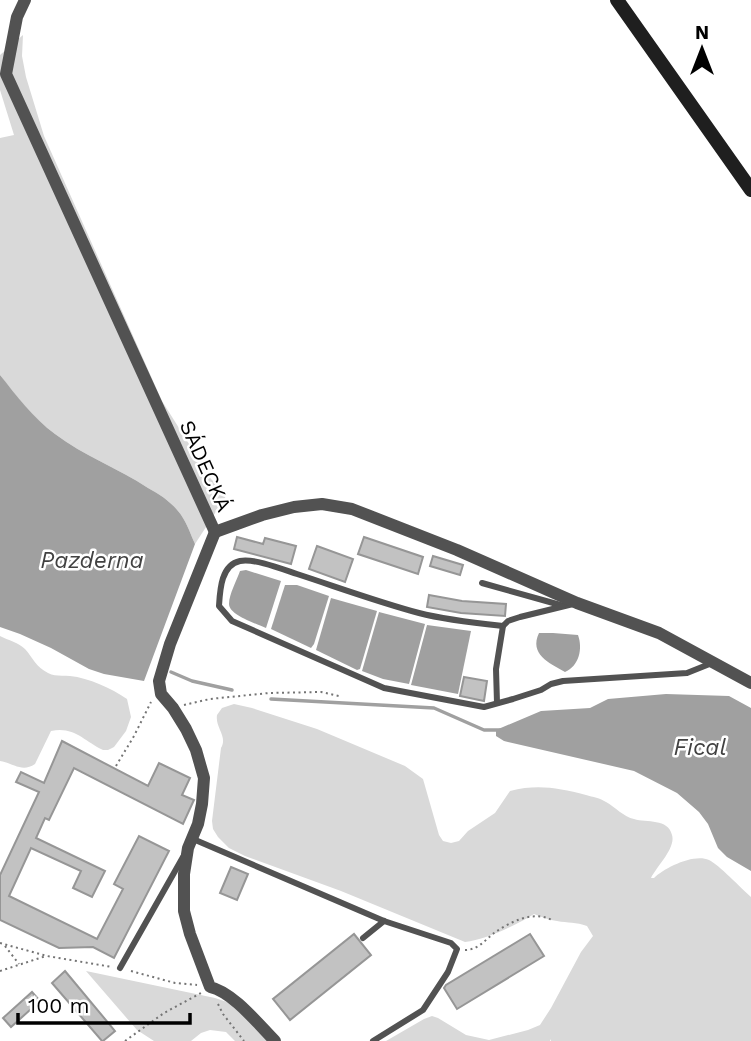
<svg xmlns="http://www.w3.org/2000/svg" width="751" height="1041" viewBox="0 0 751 1041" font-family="'Work Sans',sans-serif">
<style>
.green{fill:#d9d9d9}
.water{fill:#a0a0a0}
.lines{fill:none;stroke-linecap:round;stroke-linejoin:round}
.stream{stroke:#a0a0a0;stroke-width:3.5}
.building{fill:#c2c2c2;stroke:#969696;stroke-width:2}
.path{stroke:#747474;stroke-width:2;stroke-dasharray:2 3.5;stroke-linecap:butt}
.lane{stroke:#525252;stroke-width:6}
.street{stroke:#525252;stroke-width:12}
.secondary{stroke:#1f1f1f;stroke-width:14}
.labels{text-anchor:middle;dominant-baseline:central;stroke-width:5;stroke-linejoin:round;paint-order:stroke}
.street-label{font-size:21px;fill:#000;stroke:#fff}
.water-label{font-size:23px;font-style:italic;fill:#414141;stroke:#fff}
</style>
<rect width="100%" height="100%" fill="#fff"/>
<g class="green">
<path d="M23,35l-1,21 4,21 18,59 118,265 49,78 8,8 9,6 -33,51c-5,-11 -9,-24 -17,-33 -8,-10 -19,-17 -30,-23 -30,-20 -64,-32 -93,-54 -22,-16 -39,-38 -55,-59v-237l14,-3 -14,-45v-35z"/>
<path d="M0,636c8,4 19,7 25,13 8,9 11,18 23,24 7,4 13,2 22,3 19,2 41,12 57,23l4,18 -5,14 -12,16 -6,3h-5c-19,-9 -29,-24 -52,-19l-16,33c-13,9 -22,-1 -35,-3z"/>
<path d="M234,704l18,4 65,21 88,37 18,13 16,56 4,6 8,2 8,-2 9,-10 27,-18 15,-22c28,-7 48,-3 76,4 7,2 14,3 20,7 9,5 18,15 28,17 13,4 34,-1 38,16 4,13 -15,31 -21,43h3c10,-10 40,-25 55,-18 9,4 33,29 42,37v144h-200l-1,-2v2h-164l38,-22 8,-3 6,2 28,17 23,5 39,-10 12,-5 11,-17 30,-56 12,-16 -6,-10c-11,-4 -19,-3 -30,-5 -8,-1 -15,-4 -23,-7 -18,11 -48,26 -69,28l-124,-51 -96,-35 -16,-8 -11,-11 -5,-8 -1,-8 9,-73c7,-12 -6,-20 -4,-33l5,-7z"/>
<path d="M86,971l129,27 15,5 40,38h-35l-9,-9 -16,-2 -9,3 -10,8h-37l-17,-11z"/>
</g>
<g class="water">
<path d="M0,375c16,20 33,43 55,59 29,22 63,34 93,54 11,6 22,13 30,23 8,9 12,22 17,33l-51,137 -40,-7 -15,-5 -38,-21 -31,-14 -20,-7z"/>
<path d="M246,570l35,11 -15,47c-9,-4 -37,-13 -37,-24 0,-10 8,-24 11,-33z"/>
<path d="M285,585h12l32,11 -15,48 -3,4 -40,-19z"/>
<path d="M331,598l46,13 -17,58 -3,1 -41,-20z"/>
<path d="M379,612l46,12 -16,60 -26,-5 -21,-8z"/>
<path d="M427,625l44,6 -13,63 -47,-9z"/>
<path d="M539,633h14l25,2c5,14 1,31 -13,37 -16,-9 -36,-18 -26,-39z"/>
<path d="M666,694l63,2 22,12v163l-24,-14 -9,-9 -10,-24 -9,-12 -22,-19 -43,-22 -130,-30 -8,-5v-6l45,-19 49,-3 18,-9z"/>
</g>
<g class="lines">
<g class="stream">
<path d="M171,672l21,9 40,9"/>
<path d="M271,699l163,9 50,22h18"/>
</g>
</g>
<g class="building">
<path d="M237,537l26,7 2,-6 31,8 -5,18 -57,-15z"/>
<path d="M364,537l59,20 -5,17 -60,-20z"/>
<path d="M317,546l36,13 -8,23 -36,-13z"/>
<path d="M433,556l30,9 -3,10 -30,-9z"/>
<path d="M429,595l33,6 44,3 -1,12 -44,-3 -34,-6z"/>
<path d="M464,677l23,4 -3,20 -24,-5z"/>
<path d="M62,741l86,45 11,-23 31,15 -8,17 12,5 -1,2 -10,22 -109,-56 -25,52 -4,-2 -9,20 69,33 -13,26 -19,-9 8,-17 -50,-23 -22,48 88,43 26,-50 -9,-5 25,-48 30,15 -55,107 -21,-11 -34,1 -59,-28v-45l39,-83 -23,-10 5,-10 23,11z"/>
<path d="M231,867l17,7 -11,26 -17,-7z"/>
<path d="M354,934l17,21 -81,65 -17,-21z"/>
<path d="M530,934l14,22 -87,53 -13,-21 2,-3z"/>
<path d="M65,971l50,60 -12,10h-1l-50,-58z"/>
<path d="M32,992l8,9 -29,26 -8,-9z"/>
</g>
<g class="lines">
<g class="path">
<path d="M184,705l26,-6 59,-6 52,-1 18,4"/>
<path d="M116,766l18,-30 17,-34"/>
<path d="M0,943l47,13 65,11"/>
<path d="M5,946l14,18"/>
<path d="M465,950c13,0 20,-10 29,-17 16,-11 39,-23 58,-13"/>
<path d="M0,971l46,-15"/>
<path d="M131,971l44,12 22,2"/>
<path d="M218,1004l5,10 21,27"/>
<path d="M125,1041l39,-28 37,-20"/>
</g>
<g class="lane">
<path d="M482,583l82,23"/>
<path d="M573,604l-53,13 -12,4 -5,5c-28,-3 -57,-6 -84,-13 -41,-11 -82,-26 -122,-39 -15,-5 -43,-16 -57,-13 -19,4 -20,29 -21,45l13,15 152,67 100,19 29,-8 28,-9 10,-6 12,-3 124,-8 25,-10"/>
<path d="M497,703l-1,-34 7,-43"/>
<path d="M193,839l191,82 67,22 6,6 -9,23 -25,38 -50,31"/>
<path d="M363,938l21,-17"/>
<path d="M120,968l63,-111"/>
</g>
<g class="street">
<path d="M25,0l-8,17 -11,57 209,458"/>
<path d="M215,532l47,-17 32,-8 28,-3 30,5 105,41 120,53 82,30 92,50"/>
<path d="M215,532l-45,112 -11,37 2,13 12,14 13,21 10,21 8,28 -2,26 -4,20 -10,24 -4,26v37l6,23 20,53c23,5 49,38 65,54"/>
</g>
<path class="secondary" d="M617,0l134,190"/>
</g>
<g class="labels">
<g class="street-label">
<text transform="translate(206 466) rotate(66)">SÁDECKÁ</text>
</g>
<g class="water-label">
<text x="92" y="560">Pazderna</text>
<text x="700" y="747">Fical</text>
</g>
</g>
<g transform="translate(702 49)" stroke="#ffffff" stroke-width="5" paint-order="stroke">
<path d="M0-5L12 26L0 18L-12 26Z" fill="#000000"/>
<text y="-10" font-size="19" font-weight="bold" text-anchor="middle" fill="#000000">N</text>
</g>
<path d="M18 1013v10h172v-10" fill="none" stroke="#000000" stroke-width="3.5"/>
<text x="28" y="1013" font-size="21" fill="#000000" stroke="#ffffff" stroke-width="5" paint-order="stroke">100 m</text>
</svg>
